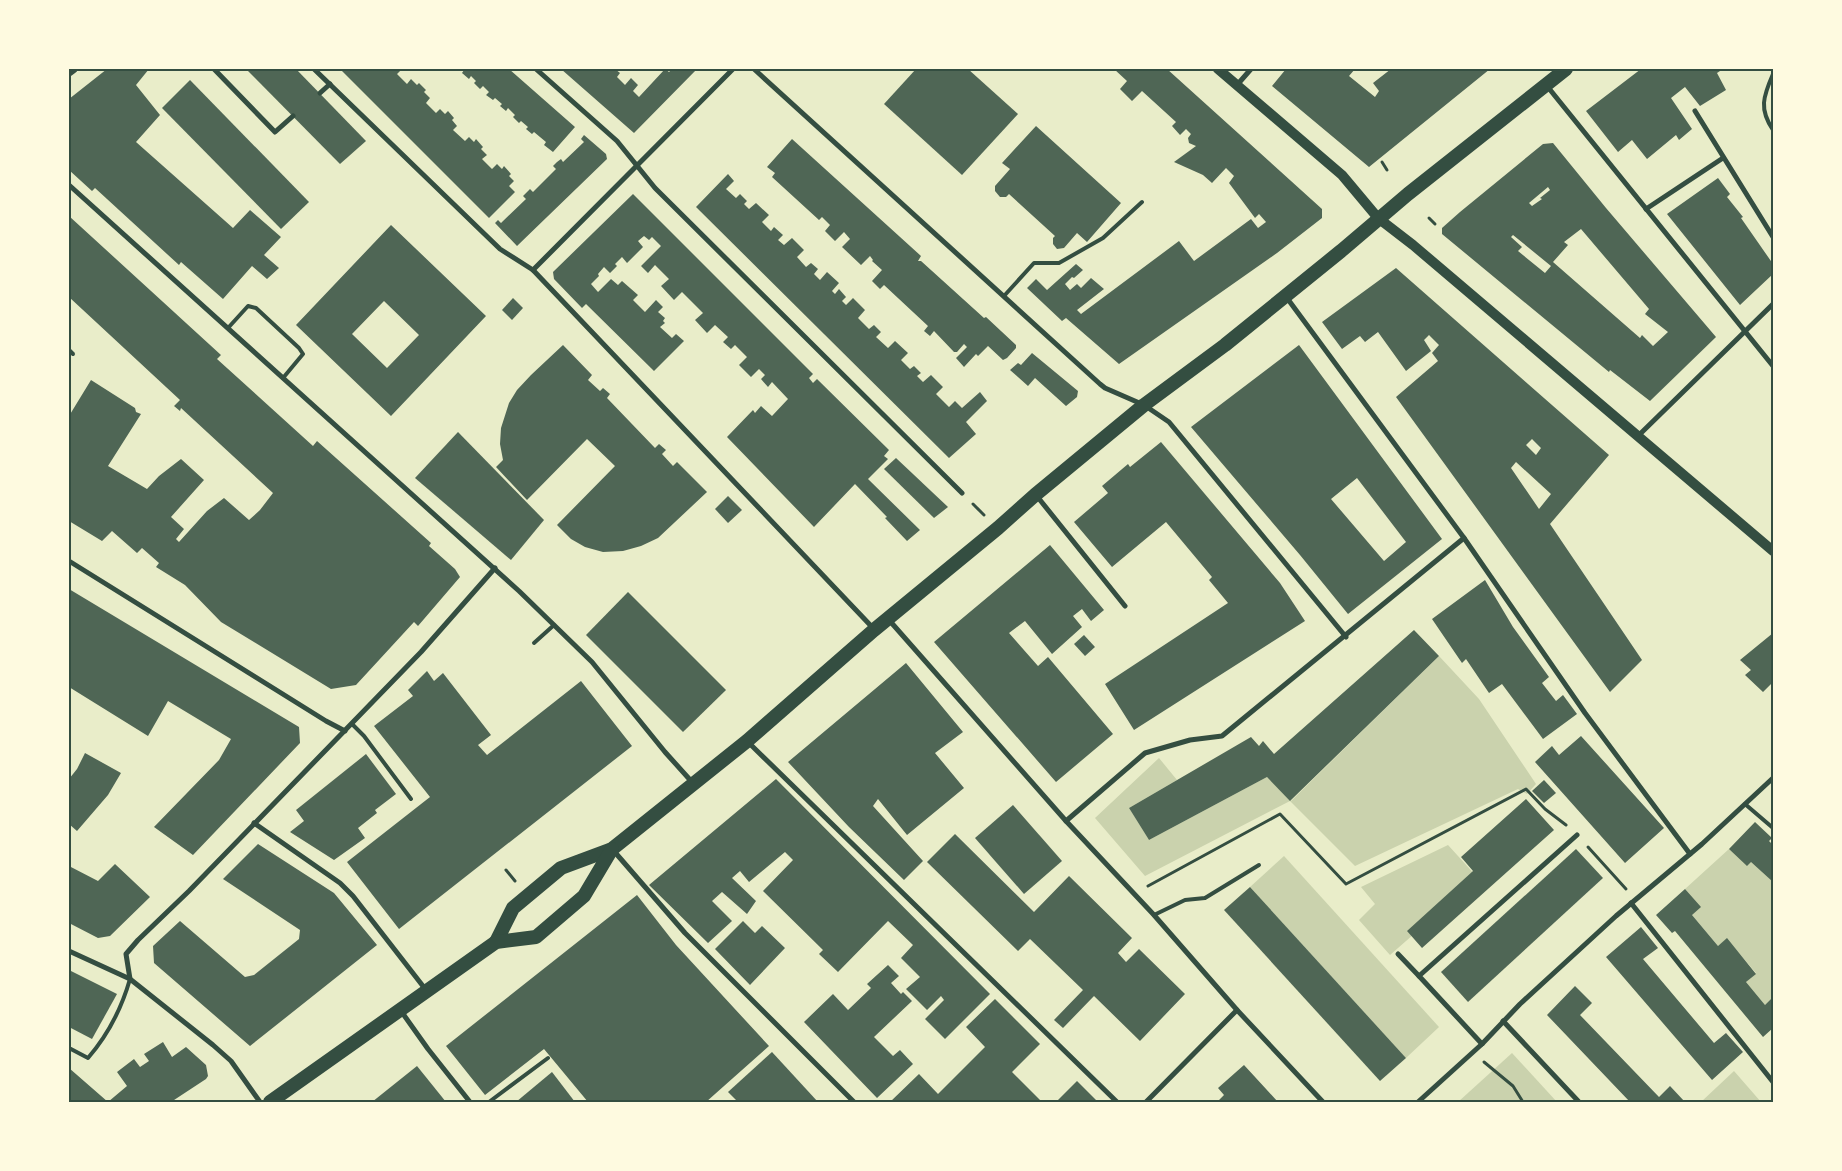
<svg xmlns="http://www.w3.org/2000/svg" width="1842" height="1171" viewBox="0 0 1842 1171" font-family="Poppins,sans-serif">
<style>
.green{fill:#cad2ad}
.building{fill:#4f6655;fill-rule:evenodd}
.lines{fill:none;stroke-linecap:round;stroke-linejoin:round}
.path{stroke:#344e41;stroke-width:3}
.service{stroke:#344e41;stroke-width:4}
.minor{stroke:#344e41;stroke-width:5}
.tertiary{stroke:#344e41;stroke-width:9}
.secondary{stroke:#344e41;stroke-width:10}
.trunk{stroke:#344e41;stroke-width:14}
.neatline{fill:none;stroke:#344e41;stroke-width:2}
</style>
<rect width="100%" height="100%" fill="#e9edc9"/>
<g class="green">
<path d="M1439,656l40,43 57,85 -9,10 -9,-5 -163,77 -65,-65 -145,75 -50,-58 64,-60 18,22 -48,28 20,32 118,-63 24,24z"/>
<path d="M1448,845l30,33 -88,77 -31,-35 16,-16 -14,-17z"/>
<path d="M1729,849l22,13 22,20v115l-8,8 -19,-23 10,-9 -29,-34 -9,7 -26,-31 -7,-26z"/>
<path d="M1284,856l155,171 -33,31 -156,-171z"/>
<path d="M1512,1053l45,49h-99z"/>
<path d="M1734,1071l27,31h-60z"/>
</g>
<g class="building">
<path d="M107,69h42l-13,16 24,30 -24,27 97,86 17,-18 31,27 -17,18 15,13 -12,11 -15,-13 -29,33 -42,-37 -2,3 -84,-77 -3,3 -23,-21v-71z"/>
<path d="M246,69h50l70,72 -26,23z"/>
<path d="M340,69h62l-5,5 10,10 4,-5 6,6 2,-2 7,7 -2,2 6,6 -4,5 10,10 4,-4 5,5 3,-3 6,7 -2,2 5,6 -4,4 12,11 4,-4 5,5 2,-3 7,8 -2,2 6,6 -5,4 10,10 5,-5 5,5 2,-3 7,8 -2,2 5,5 -5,5 6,6 -26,26z"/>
<path d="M462,69h47l66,58 -22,25 -9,-7 2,-3 -12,-10 -2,2 -6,-5 2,-2 -7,-6 -2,2 -6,-6 2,-2 -7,-7 -2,3 -6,-5 2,-2 -7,-6 -2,2 -7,-5 3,-3 -6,-6 -3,3 -6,-6 2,-2 -5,-5 -2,3 -7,-6 2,-3z"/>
<path d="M561,69h45l3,2 2,-2h4l5,4 -3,4 8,8 6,-7 7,7 -5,6 6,6 26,-28 4,3 3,-3h25l-63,64z"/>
<path d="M916,69h52l50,45 -56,61 -78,-71z"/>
<path d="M1114,69h53l155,140v9l-45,35 -158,111 -53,-46 -4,3 -35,-33 9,-9 11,11 29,-26 7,6 -9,8 -2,-1 -7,7 5,6 7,-6 4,4 10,-10 13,11 -27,21 4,4 98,-73 15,20 57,-42 7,9 8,-6 -7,-8 -4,4 -26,-35 5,-7 -8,-8 -14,15 -9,-8 -29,-13 22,-16 -7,-3 -1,-5 3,-4 -5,-5 -6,6 -8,-9 4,-4 -34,-31 -10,10 -12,-12 7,-8z"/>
<path d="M1286,69h69l-6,7 26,21 4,-6 -6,-8 18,-14h99l-121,98 -97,-81z"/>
<path d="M1641,69h82l-6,4 9,17 -26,16 -15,-19 -14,11 21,31 -13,11 -3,-5 -29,24 -15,-19 -14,12 -32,-41z"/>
<path d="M190,80l119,122 -28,27 -119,-121z"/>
<path d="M1036,126l85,77 -34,39 -10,-9 -13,15 -7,1 -4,-5v-6l2,-2 -46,-42 -3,3h-6l-5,-6v-5l15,-17 -8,-6z"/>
<path d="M584,135l22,19 1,5 -90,87 -22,-23 3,-3 3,3 25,-24 -3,-3 7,-7 3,3 23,-23 -3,-3 4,-4 4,-3 2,3 21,-20 -3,-3z"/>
<path d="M792,139l129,117 -3,5h3l63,57 2,-1 30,28v3l-9,10 -4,2 -15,-14 -10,10 -2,-2 -12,13 -8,-9 11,-11 -3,-3 -7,8h-3l-20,-21 -4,5 -6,-5 4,-5 -44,-41 -4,4 -8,-8 10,-11 -10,-9 1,-1 -3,-4 -9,9 -19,-18 8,-8 -6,-7 -9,9 -10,-10 5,-6 -8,-8 -3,3 -47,-43 3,-4 -8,-6z"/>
<path d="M1553,143l53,65 110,129 -66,64 -40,-31 -1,2 -167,-138v-6l18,-16 83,-68zM1548,187l2,3 -10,8 2,1 -10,7 -3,-3zM1581,229l68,80 -4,5 23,18 -15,14 -11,-11 -2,3 -87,-76 15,-17 -4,-3zM1513,235l38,31 -6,7 -27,-22 4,-4 -11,-10z"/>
<path d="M728,174l6,7 -8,8 10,9 4,-4 7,7 -3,3 5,5 7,-6 13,12 -7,7 9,9 3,-4 9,8 -5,5 6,5 8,-7 12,12 -7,7 9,10 5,-4 7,6 -4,5 6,6 7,-8 12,11 -7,8 3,3 4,-5 7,8 -4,4 4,4 7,-7 12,12 -7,8 11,11 5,-4 7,7 -5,5 12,11 7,-7 13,12 -7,7 9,9 4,-3 7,7 -4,3 6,6 8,-7 12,12 -7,7 13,13 6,-6 7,7 18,-16 7,9 -21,21 10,12 -27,24 -253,-251z"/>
<path d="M1718,178l12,16 -3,3 16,20 -2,1 32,46v10l-33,31 -73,-91z"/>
<path d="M633,194l180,180 -4,4 4,5 4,-4 72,71 -5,6 4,3 -20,20 52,51 -13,11 -22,-23 2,-1 -32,-33 -41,43 -87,-90 26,-27 2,3 6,-7 11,10 16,-17 -16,-17 -4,5 -7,-8 4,-4 -6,-6 -8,8 -12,-12 8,-8 -12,-12 -4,4 -8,-7 5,-5 -13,-12 -8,8 -12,-13 8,-7 -21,-21 -8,8 -13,-14 8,-7 -14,-14 -7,8 -7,-7 20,-20 -9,-9 -3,3 -5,-4 -6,5 5,6 -16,16 -5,-6 -7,7 2,2 -7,7 -6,-6 -6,7 1,2 -8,8 7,8 13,-13 7,6 4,-4 16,14 -5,5 12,12 11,-12 7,7 -5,5 7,6 -2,3 2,2 -5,4 12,11 4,-4 8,7 -30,30 -68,-67 -4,4 -28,-29 -1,-7z"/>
<path d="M69,216l152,139 -4,4 96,87 4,-5 114,102 -2,3 26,23 5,8 -42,49 -4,-4 -58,63 -25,4 -110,-67 -36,-37 -29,-18 3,-4 -17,-15 -5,5 -25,-22 -10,10 -33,-20v-105l22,-36 44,28 1,4 5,2 -33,52 39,23 12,-13 22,-17 23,21 -33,37 13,12 -8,10 3,3 28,-31 17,-13 25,22 11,-10 13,-17 -92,-85 -1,3 -6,-5 6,-6 -111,-103z"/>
<path d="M391,225l95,91 -95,100 -95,-91zM384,301l35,34 -32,33 -35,-34z"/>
<path d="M1396,268l213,187 -59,69 92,136 -32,32 -214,-295 42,-36 -6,-8 7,-8 -10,-10 -5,5 7,11 -25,20 -28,-39 -13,10 -5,-6 -18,13 -20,-27zM1532,439l9,9 -5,7 -10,-10zM1516,462l35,32 -12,15 -28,-41z"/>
<path d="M513,298l10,10 -11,12 -10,-10z"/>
<path d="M563,345l29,30 -4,5 12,11 3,-3 7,6 -3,4 48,50 4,-4 7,6 -4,4 11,12 4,-4 30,30 -49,46 -17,8 -18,5 -20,1 -18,-5 -14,-8 -14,-14 58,-59 -28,-27 -60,61 -31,-33 7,-7 -3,-16 1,-16 8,-25 8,-13 14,-15z"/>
<path d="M1299,345l143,194 -94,75 -48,-59 -109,-128zM1357,478l49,64 -22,19 -53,-62z"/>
<path d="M1032,353l46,38 -1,6 -11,9 -31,-28 -7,8 -18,-16 8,-7 3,2z"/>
<path d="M458,432l86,88 -33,40 -96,-82z"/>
<path d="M1161,442l119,141 25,38 -171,109 -29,-46 123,-81 -19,-23 3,-3 -46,-55 -54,45 -38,-45 34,-29 -6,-7 26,-22 2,3z"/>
<path d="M896,458l52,49 -14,11 -50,-49z"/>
<path d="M728,496l14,14 -14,13 -13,-14z"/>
<path d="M1050,545l54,65 -13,11 -9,-12 -9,7 9,11 -30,27 -27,-33 -16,12 29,33 10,-9 65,77 -57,48 -122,-140z"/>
<path d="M1485,580l28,47 36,50 -7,6 14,18 7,-6 14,19 -34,25 -41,-55 -13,9 -23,-34 -4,4 -30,-44z"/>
<path d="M69,589l230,138 1,16 -107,112 -39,-28 65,-67 12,-21 -63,-38 -20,35 -79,-49z"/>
<path d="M628,592l98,98 -43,42 -97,-97z"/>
<path d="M1414,630l25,26 -149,145 -23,-24 -118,63 -20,-32 122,-71 8,9 4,-5 11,13z"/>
<path d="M1773,633v49l-10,10 -18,-17 6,-5 -11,-10z"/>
<path d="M1084,635l11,12 -10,9 -11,-12z"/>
<path d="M906,663l57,69 -28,21 29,35 -57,47 -29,-36 -5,7 50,55 -19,19 -55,-53 -61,-65z"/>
<path d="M427,671l7,10 9,-8 48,62 -13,10 9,10 94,-74 51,65 -233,183 -52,-67 83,-65 -56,-71 39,-30 -5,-6z"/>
<path d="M1581,736l83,92 -39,35 -90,-101 17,-16 7,9z"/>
<path d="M85,753l36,20 -13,22 -31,36 -8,-7v-45l8,-10z"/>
<path d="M366,754l30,40 -21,16 2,3 -19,15 7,10 -31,22 -44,-28 14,-11 -8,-11z"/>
<path d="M776,779l214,215 -45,45 -20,-20 19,-19 -3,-4 -14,14 -21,-21 14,-12 -19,-19 12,-13 -25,-24 -50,51 -19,-18 4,-4 -60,-59 30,-31 -8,-8 -36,30 -9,-11 -8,7 24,23 -9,13 -25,-22 -10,9 20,20 -24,22 -59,-58z"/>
<path d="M1544,780l12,13 -12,10 -12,-12z"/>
<path d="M1526,799l28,31 -132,118 -15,-17 66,-60 -12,-14z"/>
<path d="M1013,805l49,56 -38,33 -49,-56z"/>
<path d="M1755,822l17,16 -3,3 4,4v37l-22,-20 -4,4 -18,-17z"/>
<path d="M955,834l79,78 35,-36 63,62 -14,15 8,9 13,-13 46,45 -45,47 -46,-45 -31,32 -9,-8 29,-30 -53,-51 -12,12 -91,-89z"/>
<path d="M258,844l76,49 43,52 -127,101 -96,-83 -1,-17 27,-25 65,56 9,-2 45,-36 1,-9 -77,-51z"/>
<path d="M1576,849l27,29 -135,124 -27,-30z"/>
<path d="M115,864l35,33 -40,39 -12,2 -29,-15v-57l29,15z"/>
<path d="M1250,887l156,171 -26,23 -156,-171z"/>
<path d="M1685,889l16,18 -9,8 26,31 9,-8 29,36 -10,8 19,23 8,-8v31l-10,9 -88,-106 -3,2 -16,-18z"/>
<path d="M637,895l39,50 93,101 -63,56h-118l-44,-53 -59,46 -39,-49z"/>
<path d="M743,921l12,12 7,-7 23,22 -35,37 -35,-36z"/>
<path d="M1641,927l17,21 -15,11 71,84 12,-10 17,19 -31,28 -106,-123z"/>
<path d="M888,965l11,11 -8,7 10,11 2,-2 9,9 -38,36 19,19 7,-6 13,14 -36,34 -73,-76 29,-28 15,16 23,-22 -4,-4z"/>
<path d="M69,970l48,24 -25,45 -23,-12z"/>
<path d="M1575,986l17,17 -12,12 79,82 11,-11 15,16h-55l-83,-87z"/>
<path d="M995,999l45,45 -28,28 30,30h-152l29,-28 19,20 47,-47 -19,-20z"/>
<path d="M163,1042l9,15 14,-10 20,18 2,11 -2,3 -35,23h-102v-34l39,34 19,-16 -10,-14 17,-13 6,8 9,-6 -5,-7z"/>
<path d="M772,1052l46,50h-80l-10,-10z"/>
<path d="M1244,1065l34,37h-61l7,-7 -6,-7z"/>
<path d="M417,1066l29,36h-74z"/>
<path d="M552,1072l23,30h-59z"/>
<path d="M1077,1081l21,21h-42z"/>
</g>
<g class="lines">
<g class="path">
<path d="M1382,162l5,8"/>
<path d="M1429,218l6,6"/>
<path d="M973,504l11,11"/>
<path d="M1588,847l38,42"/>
<path d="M506,870l9,11"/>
<path d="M1148,886l132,-72 66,70 180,-95 19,20 21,16"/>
<path d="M1484,1062l29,24 10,16"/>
</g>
<g class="service">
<path d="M1773,74c-10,23 -14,35 0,56"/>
<path d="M1004,296l30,-33h25l44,-25 39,-36"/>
<path d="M228,328l20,-22 8,2 43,40 4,6 -20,24"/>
<path d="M69,350l4,4"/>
<path d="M534,643l20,-18"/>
<path d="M352,724l12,12 47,63"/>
<path d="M1745,804l28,24"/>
<path d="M1154,915l31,-15 20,-2 54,-33"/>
<path d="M69,1048l19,10c19,-22 34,-51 42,-79"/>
<path d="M489,1102l59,-44"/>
</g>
<g class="minor">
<path d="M214,69l61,63 18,-16"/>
<path d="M314,69l186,180 33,21 340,358"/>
<path d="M536,69l81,72 38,47 307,305"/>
<path d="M754,69l346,315 5,4 39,17 25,17 177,215"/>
<path d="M1237,85l14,-16"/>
<path d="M1547,86l226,280"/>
<path d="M320,93l10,-9"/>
<path d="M1695,111l78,126"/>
<path d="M69,185l450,406 73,71 73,90 27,30"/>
<path d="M1646,209l77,-51"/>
<path d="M533,270l200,-201"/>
<path d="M1287,298l177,240 121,175 105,141"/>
<path d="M1639,435l134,-131"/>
<path d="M1036,495l89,111"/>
<path d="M69,561l257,160 19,10"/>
<path d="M889,620l177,201 88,94 83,95 86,92"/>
<path d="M749,743l368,359"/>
<path d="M1066,821l79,-68 45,-13 32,-4 242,-198"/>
<path d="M254,823l86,60 13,13 73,94"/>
<path d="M613,850l72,83 169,169"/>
<path d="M1631,903l142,179"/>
<path d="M69,951l61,28 83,66 18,16 29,41"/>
<path d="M1398,954l21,22"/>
<path d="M130,979l-4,-25 12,-14 51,-49 232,-239 74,-84"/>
<path d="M401,1011l27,38 42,53"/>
<path d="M1503,1021l76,81"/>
<path d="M1482,1044l-63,-68 158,-141"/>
<path d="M1146,1102l91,-92"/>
<path d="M1418,1102l64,-58 38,-40 96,-88 86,-72 71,-66"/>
</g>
<path class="tertiary" d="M69,72l4,-3"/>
<path class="secondary" d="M1218,69l124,106 36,43 35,27 360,306"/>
<g class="trunk">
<path d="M496,942l17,-34 48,-40 51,-19 135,-108 127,-111 124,-102 37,-33 109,-90 81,-60 116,-94 67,-57 158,-125"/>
<path d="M270,1102l226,-160 40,-5 48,-41 28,-47"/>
</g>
</g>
<rect width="1842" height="1171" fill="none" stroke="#fefae0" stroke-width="140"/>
<rect x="70" y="70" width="1702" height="1031" class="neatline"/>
</svg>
